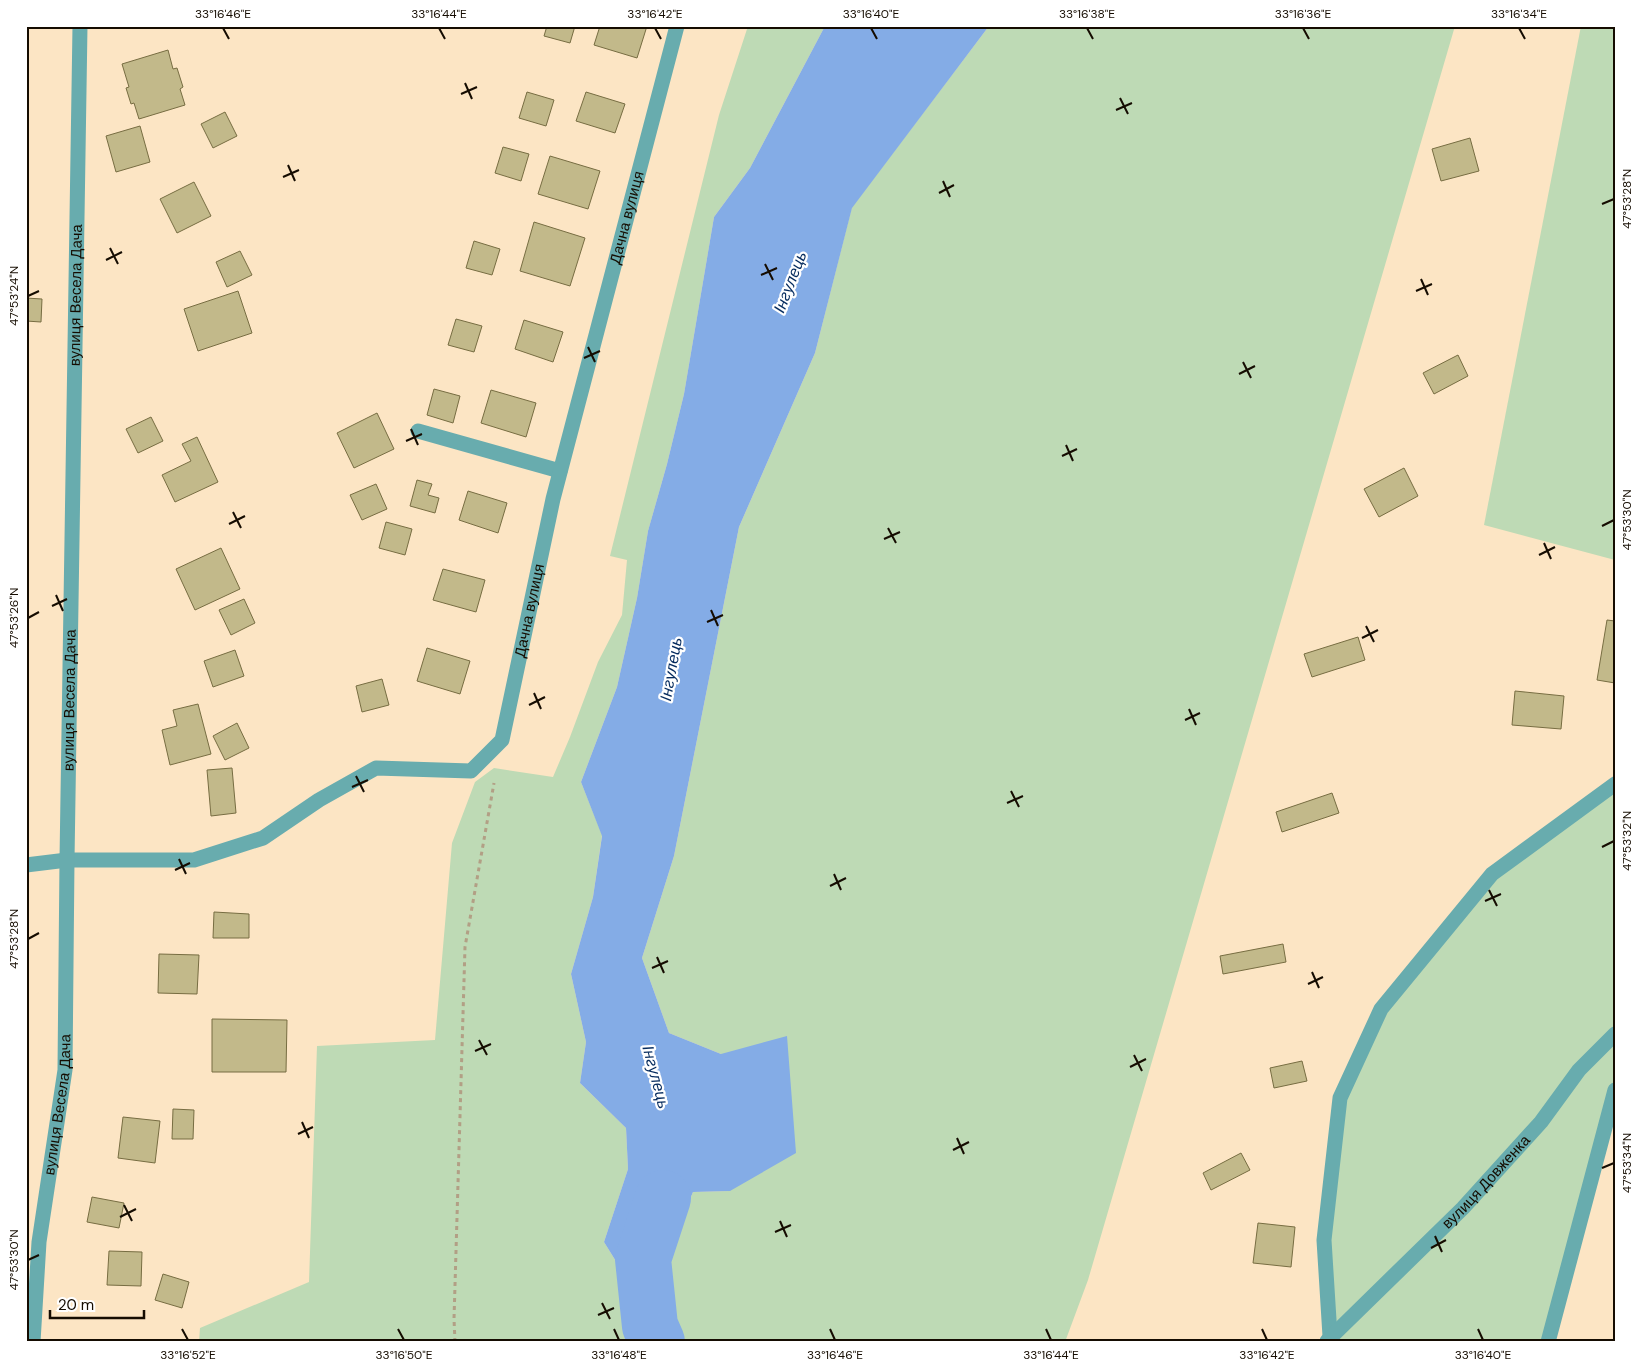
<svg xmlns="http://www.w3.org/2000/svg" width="1641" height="1368" viewBox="0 0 1641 1368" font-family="'DM Sans',sans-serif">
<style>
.green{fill:#bedab5}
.water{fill:#84ace6}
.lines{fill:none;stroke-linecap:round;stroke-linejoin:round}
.river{stroke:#84ace6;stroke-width:56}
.building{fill:#c2b98a;stroke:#776d42}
.path{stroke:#b29f85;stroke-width:3;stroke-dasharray:4 4;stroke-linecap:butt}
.minor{stroke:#68acae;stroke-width:15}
.ticks{fill:none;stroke:#150c01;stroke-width:2}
.labels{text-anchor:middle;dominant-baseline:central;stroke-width:4.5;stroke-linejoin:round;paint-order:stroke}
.street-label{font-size:15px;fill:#150c01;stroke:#fff}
.water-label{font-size:16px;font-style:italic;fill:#052b5e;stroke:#fff}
.neatline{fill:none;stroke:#150c01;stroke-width:2}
.ticks-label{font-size:12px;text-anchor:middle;fill:#150c01}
</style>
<rect width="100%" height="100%" fill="#fce5c4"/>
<g class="green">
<path d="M748,26h77l-75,142 -36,49 -30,177 -17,70 -19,67 -11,67 -20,89 -36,95 21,53 -9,62 -22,77 15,68 -6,41 46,45 2,41 -24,73 18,29 43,4 8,-36 20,-47 37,-1 -9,-137 -52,-21 -27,-75 32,-102 65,-329 76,-174 37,-146 137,-181h466l-367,1254 -23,62h-866l1,-14 109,-46 8,-236 118,-6 17,-197 23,-61 19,-14 59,9 17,-40 28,-75 24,-47 5,-55 -17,-4 109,-441z"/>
<path d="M1581,26h34v534l-131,-35z"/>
<path d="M1615,784v306l-67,252h-222l-2,-102 16,-142 41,-89 111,-135z"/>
</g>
<path class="water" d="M825,26h164l-137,182 -37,145 -76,174 -65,329 -32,102 27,75 52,21 66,-18 9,117 -66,38 -37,1 -20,47 -8,36 -43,-4 -18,-29 24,-73 -2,-41 -46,-45 6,-41 -15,-68 22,-77 9,-61 -21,-54 36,-95 20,-89 11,-67 19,-67 17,-70 30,-177 36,-49z"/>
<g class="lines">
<path class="river" d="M657,1342l-7,-16 -7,-67 20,-61"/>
</g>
<g class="building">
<path d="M547,26h28l-5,17 -26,-7z"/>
<path d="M600,26h47l-10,32 -43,-13z"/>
<path d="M168,50l5,19 4,-1 6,19 -3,2 5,16 -46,14 -5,-16 -3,1 -5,-16 3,-1 -7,-23z"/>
<path d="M527,92l27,8 -8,26 -27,-8z"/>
<path d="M586,92l39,12 -10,29 -39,-12z"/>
<path d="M225,112l12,24 -24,12 -12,-24z"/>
<path d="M140,126l10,36 -34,10 -10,-36z"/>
<path d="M1470,138l9,33 -38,10 -9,-32z"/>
<path d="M503,147l26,7 -8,27 -26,-8z"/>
<path d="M550,156l50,15 -12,38 -50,-15z"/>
<path d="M194,182l17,34 -34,17 -17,-34z"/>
<path d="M534,222l51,16 -15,48 -50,-15z"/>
<path d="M474,241l26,8 -8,26 -26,-7z"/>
<path d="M240,251l12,24 -25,12 -11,-25z"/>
<path d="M238,291l14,42 -54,18 -14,-42z"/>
<path d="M26,298l16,1 -1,23 -15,-1z"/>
<path d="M456,319l26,7 -8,26 -26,-7z"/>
<path d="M524,320l39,12 -10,30 -38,-13z"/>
<path d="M1458,355l10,21 -34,18 -11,-21z"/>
<path d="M434,389l26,7 -7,27 -26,-8z"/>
<path d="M491,390l45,13 -10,34 -45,-14z"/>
<path d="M377,413l17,36 -40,19 -17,-35z"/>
<path d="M151,417l12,24 -25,12 -12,-24z"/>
<path d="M197,437l21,45 -43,20 -13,-27 29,-14 -9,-17z"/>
<path d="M1404,468l14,28 -39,21 -15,-28z"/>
<path d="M417,480l15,4 -4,11 11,3 -4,15 -25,-7z"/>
<path d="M376,484l11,25 -25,11 -12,-25z"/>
<path d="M468,491l39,12 -9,30 -39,-13z"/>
<path d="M386,522l26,7 -7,26 -26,-7z"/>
<path d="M221,548l19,41 -45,21 -19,-41z"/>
<path d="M443,569l42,11 -9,32 -43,-12z"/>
<path d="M244,599l11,24 -24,12 -12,-25z"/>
<path d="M1607,620l8,1v62l-18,-3z"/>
<path d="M1358,637l7,23 -53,17 -8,-23z"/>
<path d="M427,648l43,13 -10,33 -43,-13z"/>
<path d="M235,650l9,26 -31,11 -9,-26z"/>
<path d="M382,679l7,26 -27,7 -6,-26z"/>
<path d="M1515,691l49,5 -3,33 -49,-4z"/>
<path d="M198,704l13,50 -41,11 -8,-35 15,-4 -4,-16z"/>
<path d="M237,723l12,25 -24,12 -12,-24z"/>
<path d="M232,768l4,45 -25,3 -4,-46z"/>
<path d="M1332,793l7,20 -57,19 -6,-20z"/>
<path d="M214,912l35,2v24h-36z"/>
<path d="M1283,944l3,18 -63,12 -3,-18z"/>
<path d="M159,954l40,1 -2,39 -39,-1z"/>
<path d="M212,1019l75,1 -1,52h-74z"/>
<path d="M1302,1061l5,20 -33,7 -4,-20z"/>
<path d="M173,1109l21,1 -1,29h-21z"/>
<path d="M123,1117l37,4 -5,42 -37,-5z"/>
<path d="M1241,1153l9,17 -39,20 -8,-17z"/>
<path d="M92,1197l32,6 -5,25 -32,-6z"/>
<path d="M1258,1223l37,4 -4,40 -38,-4z"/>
<path d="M109,1251l33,1 -1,34 -34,-1z"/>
<path d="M163,1274l26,8 -7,26 -27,-8z"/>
</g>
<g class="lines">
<path class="path" d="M455,1342l-1,-23 11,-372 29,-164"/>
<g class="minor">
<path d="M418,431l142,40"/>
<path id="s1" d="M26,865l41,-5h127l69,-22 56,-38 57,-32 95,3 31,-31 51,-241 124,-473"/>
<path d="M1330,1336l-6,-96 16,-142 41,-89 111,-135 123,-90"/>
<path id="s2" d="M1327,1341l136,-133 78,-86 38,-52 36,-36"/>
<path id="s3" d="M33,1342l6,-100 26,-172 2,-210 13,-834"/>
<path d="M1548,1342l67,-252"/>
</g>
</g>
<path class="ticks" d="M223,28l6,11M439,28l6,11M655,28l6,11M871,28l6,11M1087,28l6,11M1303,28l6,11M1519,28l6,11M465,83l7,16M461,94l16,-7M1120,98l8,16M1116,110l16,-7M288,165l7,16M283,177l16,-7M943,181l7,16M939,193l15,-8M1602,204l12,-5M110,248l8,16M106,260l16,-8M765,264l8,16M761,275l16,-7M1421,279l7,16M1416,291l16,-7M28,296l11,-5M588,347l7,15M584,358l16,-7M1243,362l8,16M1239,374l16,-8M411,429l7,16M406,441l16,-7M1066,445l7,16M1062,456l15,-7M233,512l8,16M229,524l16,-8M1602,526l12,-6M888,528l8,15M884,539l16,-7M1544,543l7,16M1539,555l16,-8M56,595l7,16M52,606l15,-7M711,610l7,16M28,618l11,-6M707,622l16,-7M1366,626l8,16M1362,638l16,-8M534,693l7,16M529,705l16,-8M1189,709l7,16M1185,720l15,-7M356,776l8,16M352,787l16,-7M1011,791l8,16M1007,803l16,-7M1602,847l12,-6M179,859l7,15M175,870l15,-7M834,874l7,16M830,886l16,-8M1489,890l8,16M1485,901l16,-7M28,939l11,-6M657,957l7,16M652,968l16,-7M1312,972l7,16M1308,984l15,-7M479,1040l8,15M475,1051l16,-7M1134,1055l8,16M1130,1067l16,-8M302,1122l7,16M298,1134l15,-7M957,1138l7,16M953,1150l16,-8M1602,1168l12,-5M124,1205l8,16M120,1217l16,-8M780,1221l7,16M775,1232l16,-7M1435,1236l7,16M1431,1248l15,-8M28,1260l11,-5M602,1303l8,16M598,1315l16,-7M182,1329l6,11M398,1329l6,11M614,1329l5,11M830,1329l5,11M1046,1329l5,11M1262,1329l5,11M1478,1329l5,11"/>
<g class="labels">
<g class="street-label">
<text stroke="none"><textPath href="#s1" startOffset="1050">Дачна вулиця</textPath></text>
<text stroke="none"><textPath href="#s3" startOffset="1049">вулиця Весела Дача</textPath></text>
<text stroke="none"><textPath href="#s1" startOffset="645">Дачна вулиця</textPath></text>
<text stroke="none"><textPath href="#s3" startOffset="644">вулиця Весела Дача</textPath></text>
<text stroke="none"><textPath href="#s3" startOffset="239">вулиця Весела Дача</textPath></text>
<text stroke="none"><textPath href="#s2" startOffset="225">вулиця Довженка</textPath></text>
</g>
<g class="water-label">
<text transform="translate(790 282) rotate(-69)">Інгулець</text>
<text transform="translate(671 669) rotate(-80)">Інгулець</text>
<text transform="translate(656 1077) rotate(75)">Інгулець</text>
</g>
</g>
<rect width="1641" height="1368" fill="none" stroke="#ffffff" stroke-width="55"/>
<path d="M50 1310v8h94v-8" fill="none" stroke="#150c01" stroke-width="2.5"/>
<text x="58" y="1310" font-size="15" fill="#150c01" stroke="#ffffff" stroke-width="4" paint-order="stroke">20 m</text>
<rect x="28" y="28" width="1586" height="1312" class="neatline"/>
<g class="ticks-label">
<text x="223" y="18">33°16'46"E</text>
<text x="439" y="18">33°16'44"E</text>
<text x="655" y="18">33°16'42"E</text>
<text x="871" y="18">33°16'40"E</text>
<text x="1087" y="18">33°16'38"E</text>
<text x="1303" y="18">33°16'36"E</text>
<text x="1519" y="18">33°16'34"E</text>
<text transform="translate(1627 199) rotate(-90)" y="4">47°53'28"N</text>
<text transform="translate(14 296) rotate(-90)" y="4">47°53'24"N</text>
<text transform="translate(1627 520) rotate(-90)" y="4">47°53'30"N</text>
<text transform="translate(14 618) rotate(-90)" y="4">47°53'26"N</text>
<text transform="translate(1627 841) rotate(-90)" y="4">47°53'32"N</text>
<text transform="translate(14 939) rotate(-90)" y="4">47°53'28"N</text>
<text transform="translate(1627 1163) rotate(-90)" y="4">47°53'34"N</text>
<text transform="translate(14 1260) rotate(-90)" y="4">47°53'30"N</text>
<text x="188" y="1359">33°16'52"E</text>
<text x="404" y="1359">33°16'50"E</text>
<text x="619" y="1359">33°16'48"E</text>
<text x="835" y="1359">33°16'46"E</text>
<text x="1051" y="1359">33°16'44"E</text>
<text x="1267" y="1359">33°16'42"E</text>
<text x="1483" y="1359">33°16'40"E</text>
</g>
</svg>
